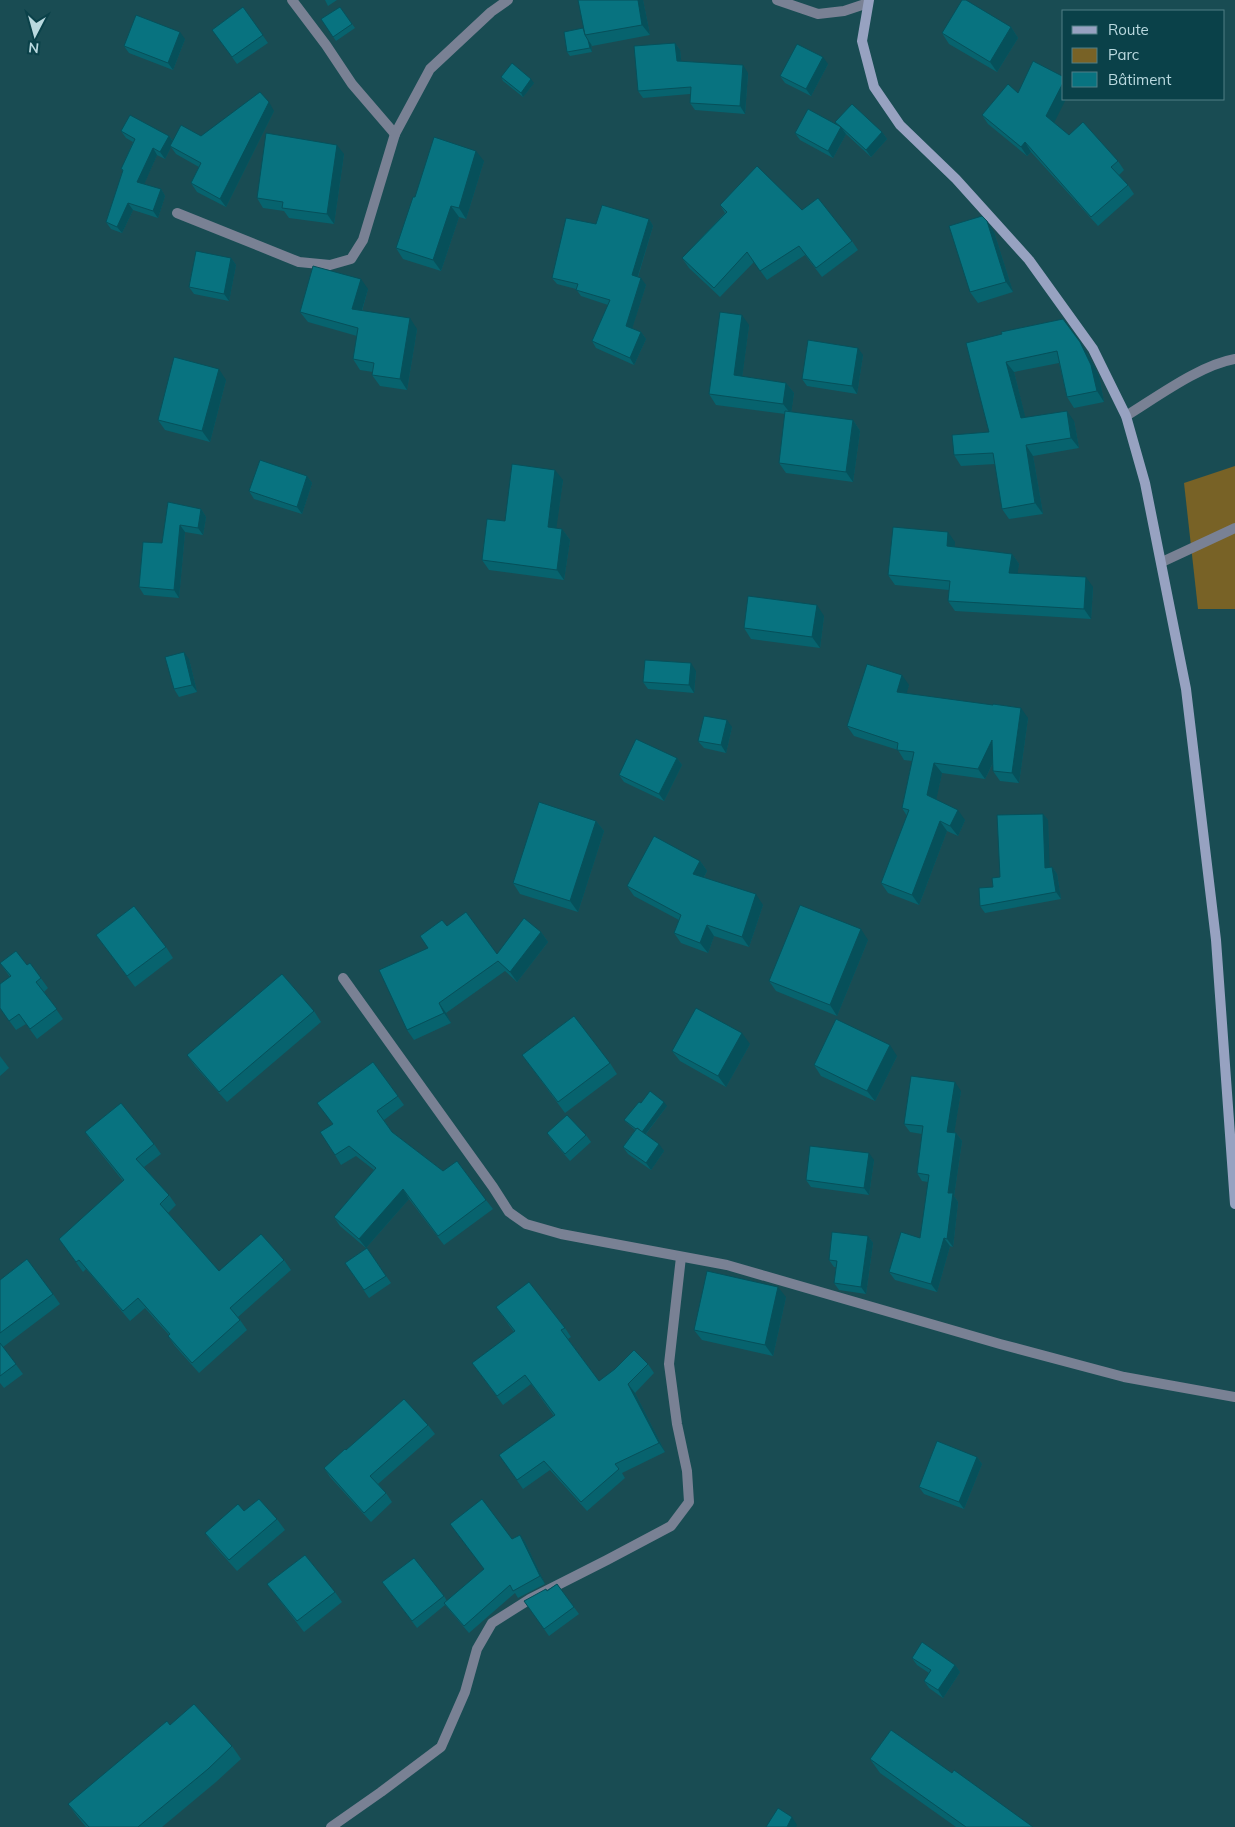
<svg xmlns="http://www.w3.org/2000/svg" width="1235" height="1827" viewBox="0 0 1235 1827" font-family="Mulish,sans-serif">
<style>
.green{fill:#786226}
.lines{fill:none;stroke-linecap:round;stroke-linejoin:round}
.street{stroke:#798194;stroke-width:10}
.secondary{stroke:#97a2c1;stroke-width:10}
.wall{fill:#07636e}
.shaded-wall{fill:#06505a}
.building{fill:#087380;stroke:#06505a}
</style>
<rect width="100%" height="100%" fill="#194c53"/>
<path class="green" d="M1235,466v143h-37l-14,-126z"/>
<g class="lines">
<g class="street">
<path d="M292,0l34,45 26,39 43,50"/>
<path d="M777,0l41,14 26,-3 24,-8"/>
<path d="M177,213l122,49 31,3 21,-6 12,-19 32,-106 35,-65 61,-57 17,-12"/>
<path d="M1126,416c31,-19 74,-51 109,-57"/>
<path d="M1162,562l73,-34"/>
<path d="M343,978l150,209 16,25 17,12 35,10 166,31 273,79 124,33 111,20"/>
<path d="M331,1827l50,-35 60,-45 24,-55 12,-43 15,-26 38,-24 77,-39 64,-34 18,-24 -2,-31 -10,-47 -8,-60 12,-107"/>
</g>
<path class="secondary" d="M869,0l-7,41 12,46 26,38 56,54 73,81 64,89 33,67 19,67 41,206 30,251 19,264"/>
</g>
<g class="wall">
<path d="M325,0h12l-9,6z"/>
<path d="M643,0l7,35 -58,11 -1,-2 1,8 -22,4 -3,-4 16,-24z"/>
<path d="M243,7l25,36 -31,21 -25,-34z"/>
<path d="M340,7l15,21 -19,13 -15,-22z"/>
<path d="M1011,27l7,11 -21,34 -48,-28 -7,-11z"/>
<path d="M185,39l-12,31 -44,-17 -5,-7z"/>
<path d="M675,43l5,7 1,11 67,12 -3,41 -50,-4 -5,-7v-9l-47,4 -5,-7z"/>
<path d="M828,64l-17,32 -26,-13 -5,-7z"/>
<path d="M501,77l33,6 -11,14 -20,-16z"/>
<path d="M274,111l-48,96 -29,-15 -6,-9 8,-16 -23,-13 -5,-7 -6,12 -8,-4 -13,29 17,5 4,7 -7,22 -25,-8 -11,23 -11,-4 -5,-7 17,-50 -2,-3 12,-27 -7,-4 -5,-7 48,5 4,5 28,-5z"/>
<path d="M982,115l72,8 15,12 49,26 6,9 -5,5 9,10 6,9 -36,32 -67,-74 -4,4 -39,-32z"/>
<path d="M835,122l47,10 5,7 -16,18 -25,-23 -13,24 -33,-18 -5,-7 42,-8z"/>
<path d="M344,154l-10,70 -45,-6 -5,-7 -21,-3 -6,-10z"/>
<path d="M484,161l-18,58 -7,-2 -18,54 -38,-12 -7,-11 19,-51z"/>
<path d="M720,205l82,5 50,31 6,9 -36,27 -17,-22 -38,25 -13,-18 -34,35 -31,-29 -7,-10 43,-45z"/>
<path d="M649,219l4,7 -15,51 8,8 -14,43 9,4 5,7 -12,26 -38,-17 -4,-7 16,-36 -27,-9 -5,-7 -19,-5 -5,-6 44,-54z"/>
<path d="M994,232l19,60 -35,11 -8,-11z"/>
<path d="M231,258l5,7 -7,36 -35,-7 -5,-7z"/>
<path d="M368,289l-6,22 55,18 -10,61 -27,-4 -8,-11 1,-3 -13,-2 -7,-11 4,-23 -49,-14 -8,-10z"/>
<path d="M749,325l-7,52 44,6 8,10 -3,19 62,8 7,11 -7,51 -67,-9 -7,-10 6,-49 -69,-9 -7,-11z"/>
<path d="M966,343l121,10 12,23 5,26 -30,6 -7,-11 -8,-34 -45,9 11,45 49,4 5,27 -46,8 10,58 -34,5 -7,-10 -7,-45 -34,2 -7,-11 35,-23z"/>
<path d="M863,355l-6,39 -50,-8 -5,-7z"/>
<path d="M226,380l-16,62 -45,-12 -7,-10z"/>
<path d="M307,476l5,7 -10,31 -48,-15 -5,-8z"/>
<path d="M563,480l-7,48 6,1 8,11 -6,40 -75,-10 -7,-10 23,-39z"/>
<path d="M168,502l33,7 5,8 -3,18 -18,-3 -6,66 -35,-3 -5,-8 23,-44z"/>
<path d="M955,542l-1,5 58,7 7,10 -2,9 76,14 -2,32 -136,-8 -7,-10 1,-11 -54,-5 -7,-10z"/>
<path d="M824,616l-4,32 -69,-9 -7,-11z"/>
<path d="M189,659l8,33 -18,5 -5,-8z"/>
<path d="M696,671l-2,22 -46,-4 -5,-7z"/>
<path d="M909,685l-3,8 122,25 -9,65 -19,-2 -7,-10v-8l-8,16 -43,-6 -6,26 29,21 -7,16 -11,-5 -28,74 -31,-12 -7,-10 26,-67 -5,-8 10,-47 -8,-1 -6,-10 -44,-14 -7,-10z"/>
<path d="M732,727l-6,26 -22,-5 -6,-7z"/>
<path d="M677,758l5,7 -18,36 -40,-19 -5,-7z"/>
<path d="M1043,814l5,6 1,48 3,-1 5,7 4,25 -76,14 -5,-7z"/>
<path d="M596,821l8,10 -26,81 -58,-18 -7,-11z"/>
<path d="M700,861l7,10 -3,6 59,28 -14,42 -35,-11 -6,17 -27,-10 -7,-10 5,-13 -45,-24 -7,-10z"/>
<path d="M447,926l50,28 44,-22 7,10 -31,40 -12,-11 -59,42 5,10 -37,17 -7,-10 21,-82z"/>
<path d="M96,935l70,12 7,11 -38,29z"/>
<path d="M868,940l-31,76 -61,-25 -7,-10z"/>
<path d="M0,963l27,2 3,-2 18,25 -4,4 19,27 -26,20 -11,-15 -10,6 -16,-22 10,-31z"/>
<path d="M314,1011l7,11 -94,80 -32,-36 -8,-11z"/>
<path d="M750,1044l-24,43 -46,-26 -8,-10z"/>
<path d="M522,1055l88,8 7,11 -52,39z"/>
<path d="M0,1056l9,12 -9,8z"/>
<path d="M897,1056l-22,45 -54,-25 -7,-11z"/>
<path d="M373,1062l31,43 -20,15 8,12 51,39 43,29 7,9 -49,36 -35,-46 -43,49 -26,-22 -6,-9 40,-47 -18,-14 -15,9 -6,-10 -3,-31z"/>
<path d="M961,1091l-7,41 2,1 6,8 -8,55 4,6 -5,45 -3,-1 -13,46 -42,-12 -6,-8 31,-34 8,-56 -6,-1 -5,-8 5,-39 -12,-2 -6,-8z"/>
<path d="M641,1103l26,3 -21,28 18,17 -13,19 -23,-16 -5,-7 12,-17 -8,-7 -3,-3z"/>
<path d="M85,1132l69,12 7,10 -17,13 25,28 7,10 -8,8 51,58 65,-11 7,10 -53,47 9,13 -48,43 -24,-27 -7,-10 1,-1 -24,-27 -15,13 -44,-52 -3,3 -24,-33 64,-58 -32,-40z"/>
<path d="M547,1133l39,2 5,7 -21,19 -18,-21z"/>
<path d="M874,1160l-5,35 -58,-8 -5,-7z"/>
<path d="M868,1236l5,7 -7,51 -27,-4 -5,-7 2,-16h-2l-5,-7z"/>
<path d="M367,1248l24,35 -22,15 -24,-35z"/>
<path d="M0,1280l53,14 7,10 -57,43 20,27 -19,14 -4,-5z"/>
<path d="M786,1297l-13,59 -71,-16 -8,-10z"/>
<path d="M496,1307l69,21 6,9 -3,2 31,42 49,-17 6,9 -19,20 30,59 -43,21 3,5 -38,33 -37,-41 -27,19 -24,-34 55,-39 -23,-32 -28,21 -31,-42 42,-31z"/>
<path d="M428,1425l7,9 -57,50 8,9 6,9 -21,20 -41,-45 -6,-9 22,-18z"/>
<path d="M977,1457l5,7 -18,45 -40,-15 -5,-7z"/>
<path d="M244,1511l33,8 8,11 -48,41 -25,-28 -7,-10z"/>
<path d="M450,1524l62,15 8,-4 5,7 20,42 -27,14 -3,-5 -46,40 -24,-28 -28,23 -35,-46 62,14 3,5 37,-32z"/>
<path d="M267,1584l68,8 7,10 -38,30z"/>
<path d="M557,1584l22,30 -30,22 -25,-35 23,-11z"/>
<path d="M912,1658l43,7 5,7 -17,26 -14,-10 -5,-7 5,-8 -12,-8z"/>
<path d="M170,1725l62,21 9,13 -25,23 -54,45h-76l-9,-11 -9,-12z"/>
<path d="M870,1759l82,14 81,54h-77l-76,-54z"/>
</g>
<g class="shaded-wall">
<path d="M638,0h5l7,35 -8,-10z"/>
<path d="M1011,27l7,11 -21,34 -7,-10z"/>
<path d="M180,32l5,7 -12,31 -5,-7z"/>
<path d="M588,40l3,4 1,8 -2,-4z"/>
<path d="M675,43l5,7 2,18 -5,-7z"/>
<path d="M823,57l5,7 -17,32 -5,-7z"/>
<path d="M743,65l5,8 -3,41 -5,-8z"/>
<path d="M531,79l3,4 -11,14 -2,-4z"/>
<path d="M1064,81v18h2l-13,26 -7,-9z"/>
<path d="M269,102l5,9 -48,96 -6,-8z"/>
<path d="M841,127l5,7 -13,24 -5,-7z"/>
<path d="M882,132l5,7 -16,18 -5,-7z"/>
<path d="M169,136l5,7 -4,3 1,1 -6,12 -5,-7z"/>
<path d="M1025,142l6,10 -4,4 -6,-9z"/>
<path d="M337,145l7,9 -10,70 -7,-10z"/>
<path d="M153,148l4,7 -15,34 -5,-7z"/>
<path d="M476,151l8,10 -18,58 -7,-11z"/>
<path d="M161,189l4,7 -7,22 -5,-7z"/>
<path d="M128,203l5,7 -11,23 -5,-6z"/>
<path d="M451,206l8,11 -18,54 -8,-11z"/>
<path d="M649,219l4,7 -17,56 -4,-7z"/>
<path d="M987,221l7,11 19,60 -7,-10z"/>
<path d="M231,258l5,7 -7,36 -5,-7z"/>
<path d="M641,278l5,7 -15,47 -5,-6z"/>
<path d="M361,279l7,10 -9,31 -7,-11z"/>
<path d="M742,315l7,10 -8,61 -7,-11z"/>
<path d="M410,318l7,11 -10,61 -7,-11z"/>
<path d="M641,332l5,7 -12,26 -4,-7z"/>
<path d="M1080,342l7,11 12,23 5,26 -7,-11z"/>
<path d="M858,348l5,7 -6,39 -5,-8z"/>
<path d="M1006,362l8,10 14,56 -7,-10z"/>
<path d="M219,369l7,11 -16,62 -8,-11z"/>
<path d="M786,383l8,10 -3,21 -8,-10z"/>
<path d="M1067,411l7,10 5,27 -8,-10z"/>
<path d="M853,420l7,11 -7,51 -7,-10z"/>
<path d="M1026,445l7,11 10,58 -8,-11z"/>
<path d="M555,470l8,10 -8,58 -7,-11z"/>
<path d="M307,476l5,7 -10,31 -5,-7z"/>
<path d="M201,509l5,8 -3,18 -5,-7z"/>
<path d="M180,525l5,7 -6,66 -5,-8z"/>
<path d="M562,529l8,11 -6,40 -7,-10z"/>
<path d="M948,532l7,10 -1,14 -7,-10z"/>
<path d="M1012,554l7,10 -3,19 -7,-10z"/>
<path d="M1086,577l7,10 -2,32 -7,-10z"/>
<path d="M817,605l7,11 -4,32 -8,-11z"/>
<path d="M184,652l5,7 8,33 -5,-7z"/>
<path d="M691,663l5,8 -2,22 -5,-8z"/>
<path d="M902,675l7,10 -5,17 -7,-10z"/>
<path d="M1021,708l7,10 -9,65 -7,-10z"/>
<path d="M727,720l5,7 -6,26 -5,-8z"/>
<path d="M992,740l7,10 -14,29 -7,-10z"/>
<path d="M677,758l5,7 -18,36 -5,-7z"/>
<path d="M934,763l8,10 -7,32 -8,-10z"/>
<path d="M958,810l7,10 -7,16 -8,-10z"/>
<path d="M1043,814l5,6 2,55 -5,-7z"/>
<path d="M596,821l8,10 -26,81 -8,-11z"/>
<path d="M940,821l7,10 -28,74 -7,-10z"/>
<path d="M700,861l7,10 -7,13 -7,-10z"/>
<path d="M1052,867l5,7 4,25 -5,-7z"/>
<path d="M756,894l7,11 -14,42 -7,-10z"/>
<path d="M707,925l7,11 -6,17 -8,-10z"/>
<path d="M861,929l7,11 -31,76 -7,-11z"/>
<path d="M541,932l7,10 -31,40 -7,-10z"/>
<path d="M439,1003l7,10 5,10 -7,-10z"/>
<path d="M742,1033l8,11 -24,43 -8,-11z"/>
<path d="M890,1045l7,11 -22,45 -8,-10z"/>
<path d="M955,1082l6,9 -8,49 -6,-8z"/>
<path d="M664,1102l3,4 -23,30 -3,-3z"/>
<path d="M956,1133l6,8 -8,55 4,6 -5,45 -6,-8 1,-46z"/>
<path d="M659,1144l5,7 -13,19 -5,-7z"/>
<path d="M869,1153l5,7 -5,35 -5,-7z"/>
<path d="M403,1189l6,10 -43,49 -7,-9z"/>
<path d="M868,1236l5,7 -7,51 -5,-7z"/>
<path d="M944,1238l6,8 -13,46 -6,-8z"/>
<path d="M778,1287l8,10 -13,59 -8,-11z"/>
<path d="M628,1384l7,9 30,59 -6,-9z"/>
<path d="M977,1457l5,7 -18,45 -5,-7z"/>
<path d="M520,1535l5,7 20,42 -5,-8z"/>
<path d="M955,1665l5,7 -17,26 -5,-8z"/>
<path d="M792,1817l5,8 -1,2h-9z"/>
</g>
<g class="building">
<path d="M578,0h60l4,25 -57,10z"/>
<path d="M962,0h4l45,27 -21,35 -48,-29z"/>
<path d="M243,7l20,28 -31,22 -20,-27z"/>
<path d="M340,7l12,17 -19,13 -12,-18z"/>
<path d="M136,15l44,17 -12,31 -44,-17z"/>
<path d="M583,28l2,7 3,5 2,8 -23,4 -3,-20z"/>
<path d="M675,43l2,18 66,4 -3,41 -50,-3 1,-16 -53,4 -4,-45z"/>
<path d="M797,44l26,13 -17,32 -26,-13z"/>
<path d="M1033,61l31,16v4l-18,35 23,19 14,-13 35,39 -7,6 17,18 -37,32 -66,-75 -4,5 -39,-32 26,-31 10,9z"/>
<path d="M512,63l19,16 -10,14 -20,-16z"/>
<path d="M260,92l9,10 -49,97 -29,-16 10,-20 -31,-17 11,-21 20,11z"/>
<path d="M852,104l30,28 -16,18 -25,-23 -13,24 -33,-18 13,-24 33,18 -6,-5z"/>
<path d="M130,115l39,21 -9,16 -7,-4 -16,34 24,7 -8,22 -25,-8 -11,24 -11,-5 17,-52 -2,-1 14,-30 -14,-8z"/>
<path d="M266,133l71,12 -10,69 -45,-6 1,-6 -26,-4z"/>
<path d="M434,137l42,14 -17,57 -8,-2 -18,54 -37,-12 17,-51h2z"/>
<path d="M757,166l45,44 16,-12 34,43 -36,27 -17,-22 -39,25 -13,-19 -33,36 -32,-30 45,-46 -7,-7z"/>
<path d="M602,205l47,14 -17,56 9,3 -15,48 15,6 -11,26 -38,-17 18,-41 -34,-10 2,-6 -26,-6 14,-60 30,6z"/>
<path d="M982,216l5,5 19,61 -36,10 -21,-66z"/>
<path d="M196,251l35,7 -7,36 -35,-7z"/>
<path d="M313,266l48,13 -9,30 58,9 -10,61 -28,-4 2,-12 -21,-4 5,-31 -58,-16z"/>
<path d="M720,312l22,3 -8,60 52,8 -3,21 -74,-10z"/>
<path d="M1063,319l17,23 11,23 6,26 -30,6 -10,-46 -51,11 15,56 46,-7 4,27 -45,7 9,58 -33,6 -9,-56 -39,2 -2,-20 37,-3 -23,-89 36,-9 -1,-2z"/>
<path d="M808,340l50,8 -6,38 -50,-7z"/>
<path d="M174,357l45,12 -17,62 -44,-11z"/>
<path d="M785,411l68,9 -7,52 -67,-9z"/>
<path d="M260,460l47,16 -10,31 -48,-16z"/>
<path d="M512,464l43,6 -7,57 14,2 -5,41 -75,-10 5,-41 18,2z"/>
<path d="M168,502l33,7 -3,19 -18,-3 -6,65 -35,-3 4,-45 19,1z"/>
<path d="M893,527l55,5 -1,14 65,8 -3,19 77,4 -2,32 -136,-8 2,-20 -62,-6z"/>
<path d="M748,596l69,9 -5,32 -68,-9z"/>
<path d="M184,652l8,33 -18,4 -9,-32z"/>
<path d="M645,660l46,3 -2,22 -46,-3z"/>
<path d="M867,664l35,11 -5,17 96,13v-1l28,4 -9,65 -19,-2 -1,-31 -14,29 -44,-6 -7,32 31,15 -8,16 -10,-5 -28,74 -31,-12 28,-73 -7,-2 12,-56 -17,-2 1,-7 -51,-17z"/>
<path d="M704,716l23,4 -6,25 -23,-4z"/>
<path d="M636,739l41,19 -18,36 -40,-19z"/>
<path d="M539,802l57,19 -26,80 -57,-18z"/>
<path d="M1043,814l2,54 7,-1 4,25 -76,14 -1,-18 14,-1 -1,-9 8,-1 -3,-62z"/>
<path d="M654,836l46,25 -7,13 63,20 -14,43 -35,-12 -7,18 -26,-10 7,-18 -54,-29z"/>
<path d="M800,905l61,24 -31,76 -61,-24z"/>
<path d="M134,906l32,41 -39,29 -31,-41z"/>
<path d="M466,912l31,42 27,-36 17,14 -31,40 -12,-11 -59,42 5,10 -37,17 -28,-60 49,-22 -8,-12 22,-16 5,6z"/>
<path d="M16,951l11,14 3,-2 11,15 -5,4 21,27 -27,20 -11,-15 -10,7 -9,-13v-24l11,-8 -11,-13z"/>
<path d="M282,974l32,37 -95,81 -32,-37z"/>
<path d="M696,1008l46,25 -24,43 -46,-25z"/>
<path d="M574,1016l36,47 -52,39 -36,-47z"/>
<path d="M836,1019l54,26 -23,46 -53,-26z"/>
<path d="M373,1062l25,34 -21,15 15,21 51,39 14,-10 29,39 -48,36 -35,-47 -44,50 -25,-22 42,-49 -27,-22 -14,9 -15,-23 13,-8 -16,-21z"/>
<path d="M911,1076l44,6 -8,50 9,1 -8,60h5l-6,46 -3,-1 -13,46 -42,-12 12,-40 19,6 9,-63 -12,-2 6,-47 -19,-2z"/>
<path d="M650,1091l14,11 -22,30 -5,-4 -1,1 -12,-9 15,-18 2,1z"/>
<path d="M121,1103l33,41 -18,15 33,36 -9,9 59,67 42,-37 23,26 -54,48 10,12 -48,43 -24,-27 2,-2 -32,-36 -15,13 -44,-51 -3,2 -17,-23 65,-59 -39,-48z"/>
<path d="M567,1115l19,20 -21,19 -18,-21z"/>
<path d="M637,1128l22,16 -13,19 -23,-16z"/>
<path d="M810,1146l59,7 -5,35 -58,-8z"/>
<path d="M832,1232l36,4 -7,51 -27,-4 3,-22 -8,-1z"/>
<path d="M367,1248l19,28 -22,14 -19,-27z"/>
<path d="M27,1259l26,35 -53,39v-53z"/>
<path d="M707,1271l71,16 -13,58 -71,-15z"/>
<path d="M529,1282l36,46 -4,2 38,51 16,-12 19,-19 14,14 -20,20 31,59 -44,21 4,5 -38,33 -37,-41 -27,19 -18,-25 56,-40 -30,-40 -28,21 -25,-33 43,-32 -19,-24z"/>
<path d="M0,1343l16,21 -16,12z"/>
<path d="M404,1399l24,26 -58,51 16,17 -22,20 -40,-45 21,-19 1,1z"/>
<path d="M937,1441l40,16 -18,45 -40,-15z"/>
<path d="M259,1499l18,20 -48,41 -24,-27 33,-29 6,7z"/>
<path d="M482,1499l30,40 8,-4 20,41 -27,15 -3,-6 -46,41 -20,-23 40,-34 -34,-45z"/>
<path d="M305,1555l30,37 -38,29 -30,-37z"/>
<path d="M414,1558l30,38 -32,25 -30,-39z"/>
<path d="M557,1584l17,23 -30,22 -20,-28 22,-12 1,2z"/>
<path d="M922,1642l33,23 -17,25 -14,-9 7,-11 -19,-12z"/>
<path d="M194,1704l38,42 -24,23 -70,58h-49l-21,-23 99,-83 3,4z"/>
<path d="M891,1730l61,43 2,-3 79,57h-67l-96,-68z"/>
<path d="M778,1808l14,9 -5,10h-21z"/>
</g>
<rect x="1062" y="10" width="162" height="90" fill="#0a4149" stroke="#507e85"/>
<rect x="1072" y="26" width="25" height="8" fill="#97a2c1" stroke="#507e85"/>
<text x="1108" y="35" font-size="15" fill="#bad9df">Route</text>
<rect x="1072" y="48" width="25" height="15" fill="#786226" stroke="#507e85"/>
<text x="1108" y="60" font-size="15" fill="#bad9df">Parc</text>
<rect x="1072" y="72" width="25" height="15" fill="#087380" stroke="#507e85"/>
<text x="1108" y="85" font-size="15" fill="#bad9df">Bâtiment</text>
<g transform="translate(35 35) rotate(186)" stroke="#0a4149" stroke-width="4" paint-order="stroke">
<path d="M0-4L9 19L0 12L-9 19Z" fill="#bad9df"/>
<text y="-8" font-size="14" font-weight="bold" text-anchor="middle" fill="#bad9df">N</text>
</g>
</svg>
